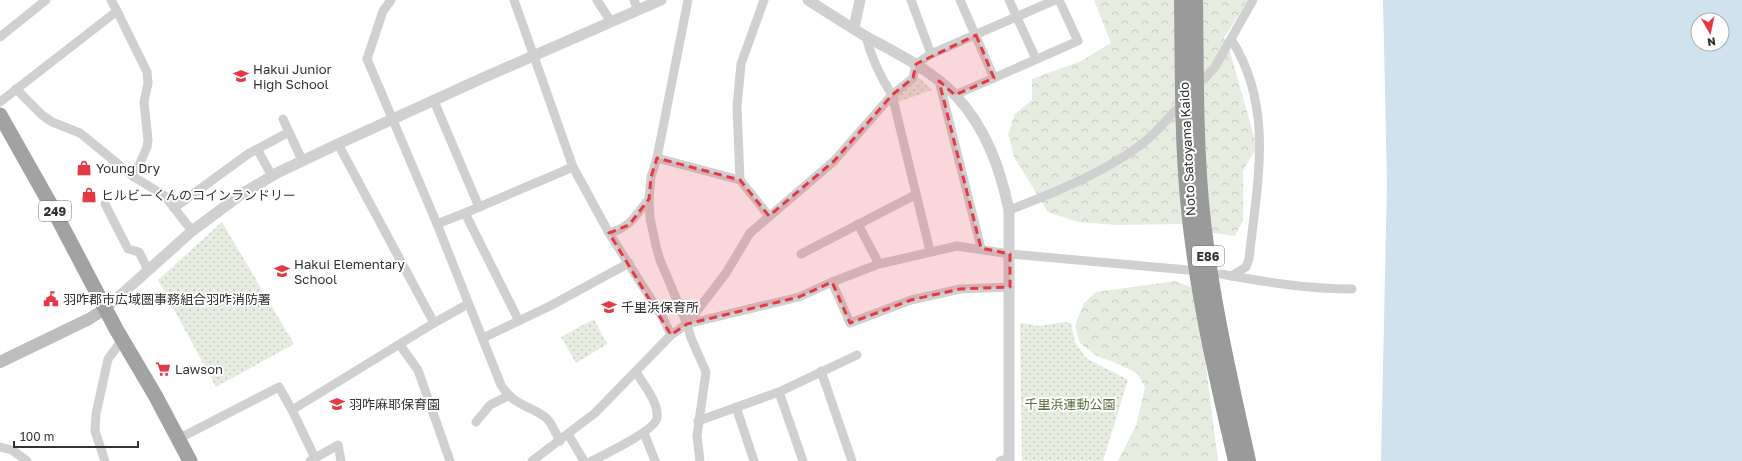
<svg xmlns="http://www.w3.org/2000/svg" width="1742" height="461" viewBox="0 0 1742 461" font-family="'Golos Text','Noto Sans JP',sans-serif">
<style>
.grass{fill:url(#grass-dots)}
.forest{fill:url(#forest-crowns)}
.water{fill:#cfe2ee;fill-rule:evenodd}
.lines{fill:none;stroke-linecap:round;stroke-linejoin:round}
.minor{stroke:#d0d0d0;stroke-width:9}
.tertiary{stroke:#d0d0d0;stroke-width:11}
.secondary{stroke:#bdbdbd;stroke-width:12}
.trunk{stroke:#a2a2a2;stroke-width:15}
.motorway{stroke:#9a9a9a;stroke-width:16}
.marked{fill:#e63946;fill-opacity:0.2;stroke:#e63946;stroke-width:3;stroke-dasharray:8 5;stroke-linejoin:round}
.labels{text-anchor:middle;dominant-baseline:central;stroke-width:4;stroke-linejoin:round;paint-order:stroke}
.shield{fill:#fff;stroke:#707070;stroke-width:1}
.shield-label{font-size:12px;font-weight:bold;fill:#333}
.poi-label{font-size:13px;fill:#333;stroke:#fff;text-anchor:start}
.street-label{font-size:13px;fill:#333;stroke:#fff}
.park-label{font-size:13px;fill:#56703f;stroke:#fff}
</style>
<defs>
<pattern id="grass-dots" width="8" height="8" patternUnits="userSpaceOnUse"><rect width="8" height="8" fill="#e6ecdf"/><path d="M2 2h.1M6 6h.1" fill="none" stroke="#c6cbc0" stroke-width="1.8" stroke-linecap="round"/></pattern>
<pattern id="forest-crowns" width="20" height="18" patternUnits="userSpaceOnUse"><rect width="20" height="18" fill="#e6ecdf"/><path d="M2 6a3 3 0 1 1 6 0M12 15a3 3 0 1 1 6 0" fill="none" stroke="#c6cbc0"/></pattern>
</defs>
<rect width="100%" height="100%" fill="#fff"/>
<g class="grass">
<path d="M919,78l13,12 -34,12 -2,-5z"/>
<path d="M222,222l72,122 -78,43 -58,-107z"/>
<path d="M594,319l13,25 -31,19 -15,-26z"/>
<path d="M1064,322l7,1 4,19 11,16 42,22 -25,81h-81l-2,-138 20,3z"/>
</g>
<g class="forest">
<path d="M1094,0h154l-24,38 6,14 27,95 -14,24v49l-8,16 -35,-5 -18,-7 -65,1 -39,-3 -30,-10 -34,-55 -6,-23 7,-20 17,-14v-21l49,-18 30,-18z"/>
<path d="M1175,281l21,8 22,172h-100l19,-38 8,-36 -8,-14 -26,-12 -14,-5 -17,-13 -5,-17 9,-23 12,-11z"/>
</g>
<path class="water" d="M1383,0h359v461h-361l6,-278zM1698,20h24v24h-24z"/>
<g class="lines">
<g class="minor">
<path d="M391,0l-8,11 -16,48 70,165 64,161c13,21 26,19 44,32 6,4 11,17 15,24"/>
<path d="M514,0l59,167 36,66 54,85 8,17"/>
<path d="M597,0l14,22"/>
<path d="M634,0l4,10"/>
<path d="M688,0l-31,158 -6,19 -2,22 1,19 6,28 4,14 27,64 4,14 15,34 -9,64 3,25"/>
<path d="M764,0l-23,64 -4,43 3,73 29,36"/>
<path d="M911,0l20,54"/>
<path d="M960,0l34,78"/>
<path d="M1009,0l27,59"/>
<path d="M117,11l30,61 1,11 -4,19 4,38 -1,7 -13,30 31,19 27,35"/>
<path d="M866,36c5,22 14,40 26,59l38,156"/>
<path d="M0,37l46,-37"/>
<path d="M1204,79l11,-12 38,-67"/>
<path d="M939,81l42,167"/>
<path d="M16,89l26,26 10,7 28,11 54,44"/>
<path d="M955,95l123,-54 -19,-41"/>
<path d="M434,101l45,106"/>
<path d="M0,102l117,-91 -6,-11"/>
<path d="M283,119l19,41"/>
<path d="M338,144l96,179"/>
<path d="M257,149l15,27"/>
<path d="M657,158l83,22"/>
<path d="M105,204l23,45 11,3 9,18"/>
<path d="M174,208l74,-54 41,-22"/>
<path d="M1009,210c43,-16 99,-39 134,-67 12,-9 22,-22 33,-33"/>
<path d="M465,213l54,108"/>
<path d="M437,224l28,-11 108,-46"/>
<path d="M858,224l21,40"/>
<path d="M609,233c22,-6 26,-17 40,-34"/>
<path d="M801,254l114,-59"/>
<path d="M1221,274c44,8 86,15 131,15"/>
<path d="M1231,276l15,-9 3,-8c8,-76 26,-151 -18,-220"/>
<path d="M832,282l18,41 61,-23 49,-11 50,-2"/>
<path d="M687,324l112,-27 33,-15 47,-18 78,-18 53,8 178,16"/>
<path d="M483,338l67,-32 79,-43"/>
<path d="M400,345l18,25 32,91"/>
<path d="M821,371l31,90"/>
<path d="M779,392l24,69"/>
<path d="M736,407l18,54"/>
<path d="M292,410l142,-87 34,-19"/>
<path d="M698,421l81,-29 78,-37"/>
<path d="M476,422l14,-17 18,-9"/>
<path d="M644,433l11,28"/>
<path d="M568,434l16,27"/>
<path d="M178,439l101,-52 13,23 23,48"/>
<path d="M0,447l12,3 15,11"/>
<path d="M105,461l-10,-30 1,-17 12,-55 14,-19"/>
<path d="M310,461l28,-16 3,16"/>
<path d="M532,461l63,-48 76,-78 16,-11 39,-51 24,-40 84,-72 58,-66 21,-17 3,-14 15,-10 124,-54"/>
<path d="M592,461c11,-6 64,-31 65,-43 2,-15 -13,-33 -21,-46"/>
<path d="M1000,461l9,-3"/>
</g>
<g class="tertiary">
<path d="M808,0c19,12 39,25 59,37 31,17 64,33 89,59 30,32 44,72 53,114v251"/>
<path d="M854,28l6,-28"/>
<path d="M105,309l87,-78 51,-38 34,-20 61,-29 147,-67 176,-77"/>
</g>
<path class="secondary" d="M0,362l89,-43 16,-10"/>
<path class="trunk" d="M0,115l53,94 63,120 39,66 35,66"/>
<g class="motorway">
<path d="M1182,0c1,67 0,133 6,199 8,89 28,176 48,262"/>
<path d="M1195,0c1,67 0,135 6,202 8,88 28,173 47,259"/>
</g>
</g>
<path class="marked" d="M976,35l18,43 -39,17 -16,-14 42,167 29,6v33l-50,2 -49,11 -61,23 -18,-41 -33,15 -112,27 -16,11 -62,-102 20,-8 20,-26 2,-22 6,-19 83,22 29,36 65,-55 58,-66 21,-17 3,-14z"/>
<defs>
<g id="school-bare" transform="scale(1.2)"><path d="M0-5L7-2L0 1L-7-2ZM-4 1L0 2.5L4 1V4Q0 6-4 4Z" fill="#e63946" stroke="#fff" stroke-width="2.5" paint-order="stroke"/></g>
<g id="shop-bare" transform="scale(1.2)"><path d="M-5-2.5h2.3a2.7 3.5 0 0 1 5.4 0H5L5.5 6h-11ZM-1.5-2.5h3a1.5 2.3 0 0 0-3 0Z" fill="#e63946" stroke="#fff" stroke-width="2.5" paint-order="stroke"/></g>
<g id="civic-bare" transform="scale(1.2)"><path d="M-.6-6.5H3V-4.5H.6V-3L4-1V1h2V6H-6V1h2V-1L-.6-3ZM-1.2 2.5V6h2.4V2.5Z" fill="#e63946" stroke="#fff" stroke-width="2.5" paint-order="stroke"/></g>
<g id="supermarket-bare" transform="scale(1.2)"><path d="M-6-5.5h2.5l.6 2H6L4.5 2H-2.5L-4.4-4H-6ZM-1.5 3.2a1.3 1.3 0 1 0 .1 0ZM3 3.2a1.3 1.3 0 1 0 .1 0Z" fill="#e63946" stroke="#fff" stroke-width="2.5" paint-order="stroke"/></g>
</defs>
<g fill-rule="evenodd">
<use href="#school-bare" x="241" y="76"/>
<use href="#shop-bare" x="84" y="168"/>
<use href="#shop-bare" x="89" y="195"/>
<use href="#school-bare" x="282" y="271"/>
<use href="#civic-bare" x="51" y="299"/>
<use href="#school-bare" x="609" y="307"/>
<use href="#supermarket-bare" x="163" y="369"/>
<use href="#school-bare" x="337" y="404"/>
</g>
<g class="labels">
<g class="shield">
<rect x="39" y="201" width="32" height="20" rx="3"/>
<rect x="1192" y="246" width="32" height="20" rx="3"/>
</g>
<g class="shield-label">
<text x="55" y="211">249</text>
<text x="1208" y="256">E86</text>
</g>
<g class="poi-label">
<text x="253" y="69">Hakui Junior<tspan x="253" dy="15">High School</tspan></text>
<text x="96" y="168">Young Dry</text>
<text x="101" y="195">ヒルビーくんのコインランドリー</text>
<text x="294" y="264">Hakui Elementary<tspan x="294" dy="15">School</tspan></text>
<text x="63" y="299">羽咋郡市広域圏事務組合羽咋消防署</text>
<text x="621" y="307">千里浜保育所</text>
<text x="175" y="369">Lawson</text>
<text x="349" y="404">羽咋麻耶保育園</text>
</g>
<g class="street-label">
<text transform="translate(1187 149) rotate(-93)">Noto Satoyama Kaido</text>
</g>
<g class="park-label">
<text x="1070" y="404">千里浜運動公園</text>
</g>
</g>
<g transform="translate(1710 32) rotate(171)"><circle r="19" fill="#ffffff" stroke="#adadad"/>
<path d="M0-3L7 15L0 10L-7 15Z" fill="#e63946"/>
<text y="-6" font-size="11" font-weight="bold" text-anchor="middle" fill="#333333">N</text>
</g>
<path d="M14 441v6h124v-6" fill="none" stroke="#333333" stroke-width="2"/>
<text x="20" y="441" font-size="12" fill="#333333" stroke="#ffffff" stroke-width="3" paint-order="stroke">100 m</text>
</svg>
